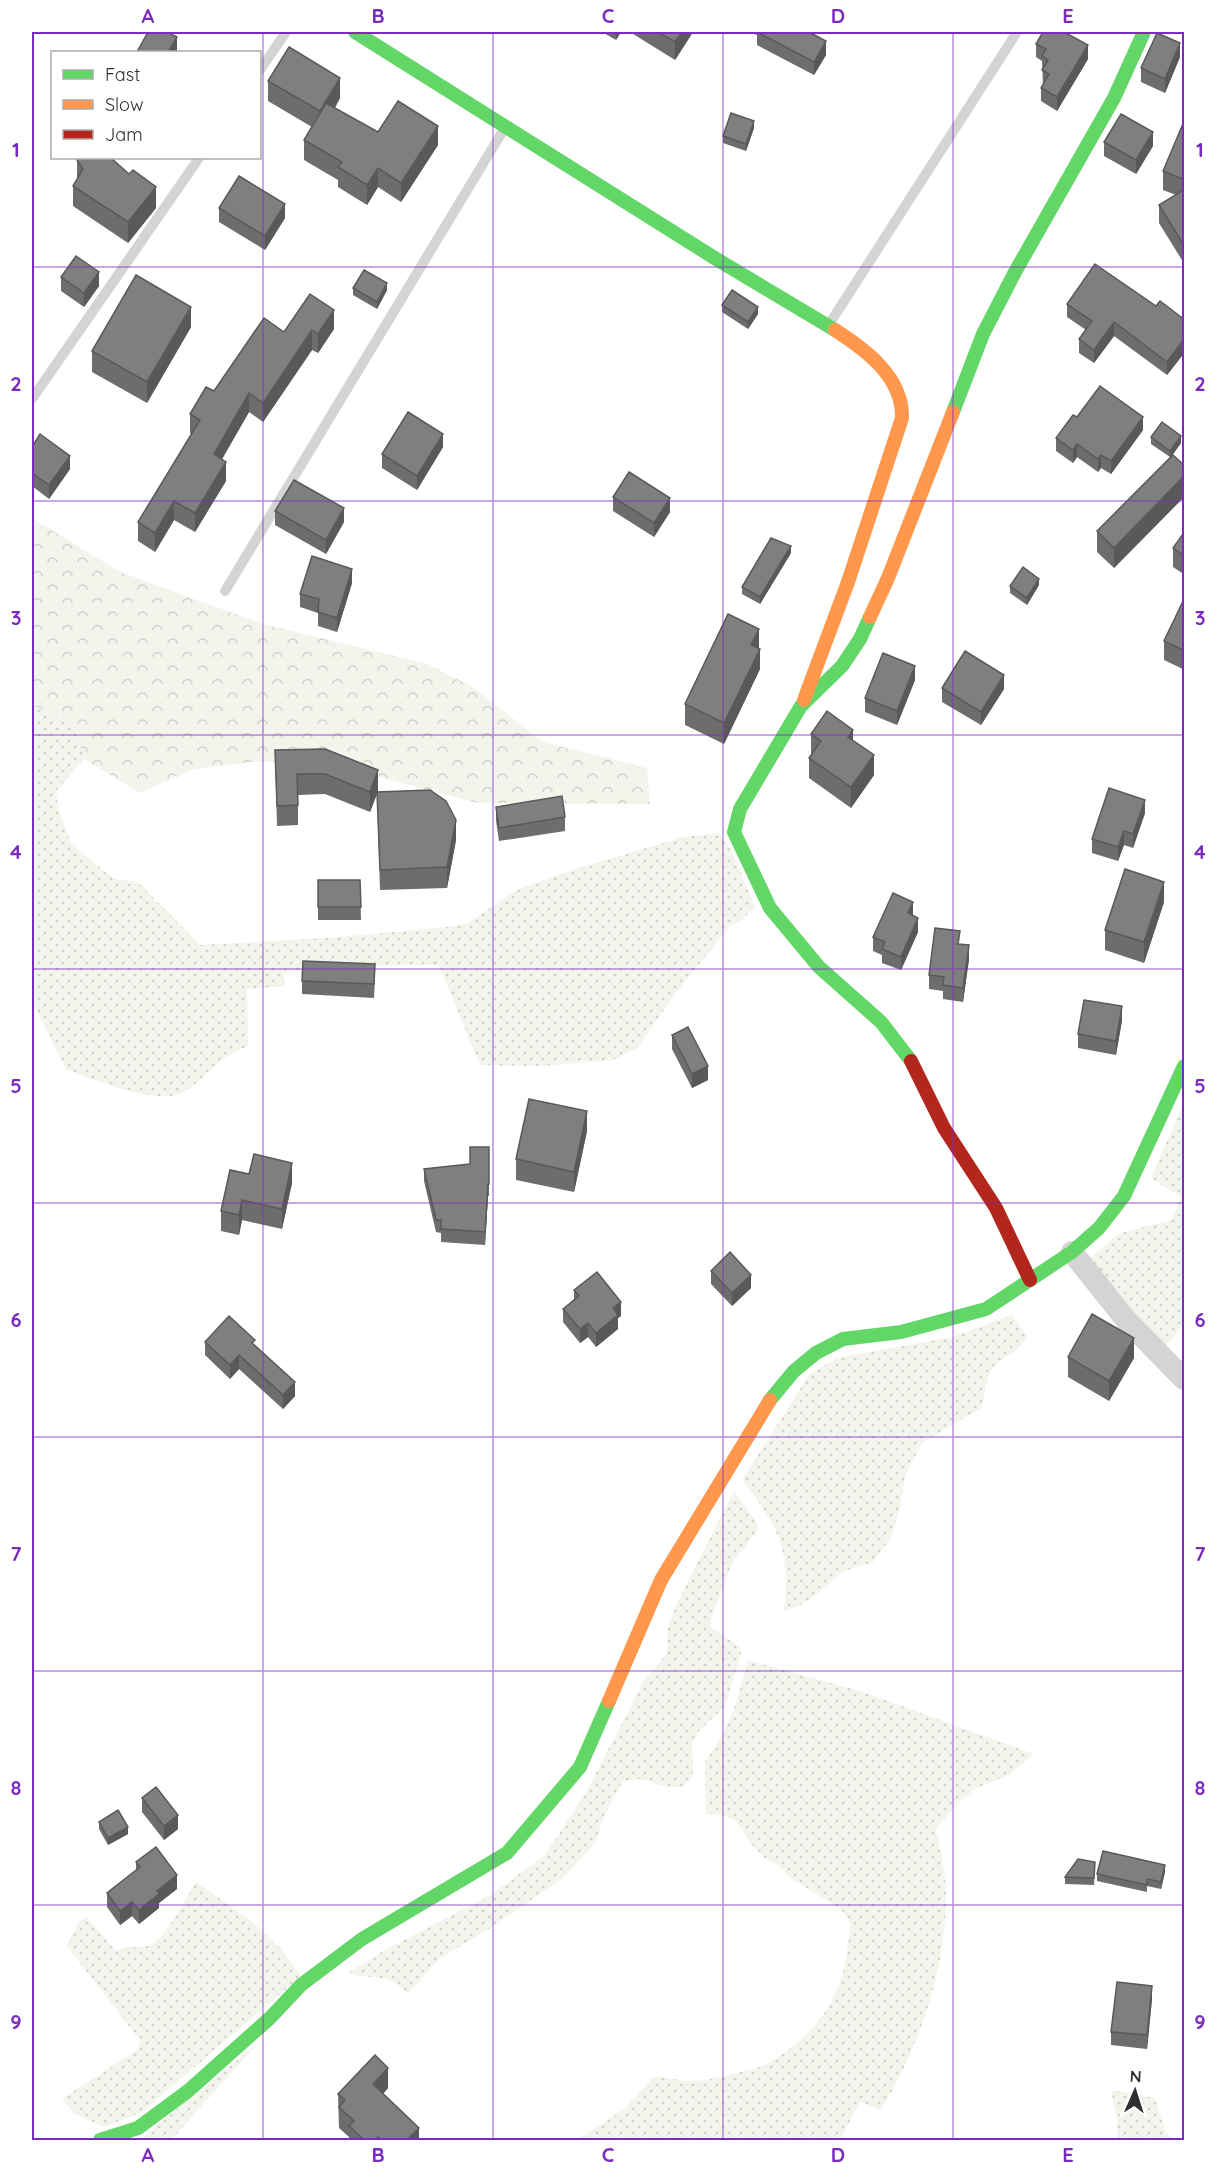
<svg xmlns="http://www.w3.org/2000/svg" width="1216" height="2172" viewBox="0 0 1216 2172" font-family="Quicksand,sans-serif">
<style>
.grass{fill:url(#grass-dots)}
.forest{fill:url(#forest-crowns)}
.lines{fill:none;stroke-linecap:round;stroke-linejoin:round}
.lane{stroke:#d4d4d4;stroke-width:10}
.street{stroke:#d4d4d4;stroke-width:22}
.fast{stroke:#63d668;stroke-width:14}
.slow{stroke:#ff974d;stroke-width:14}
.jam{stroke:#b3261e;stroke-width:14}
.wall{fill:#6d6d6d}
.shaded-wall{fill:#595959}
.building{fill:#7f7f7f;stroke:#595959;stroke-width:1.5}
.grid{fill:none;stroke:#7b2cbf;stroke-width:1.5;stroke-opacity:0.55}
.neatline{fill:none;stroke:#7b2cbf;stroke-width:2}
.grid-label{font-size:20px;text-anchor:middle;font-weight:bold;fill:#7b2cbf}
</style>
<defs>
<pattern id="grass-dots" width="8" height="8" patternUnits="userSpaceOnUse" patternTransform="scale(1.5)"><rect width="8" height="8" fill="#f1f5ec"/><path d="M2 2h.1M6 6h.1" fill="none" stroke="#cfd2cb" stroke-width="1.8" stroke-linecap="round"/></pattern>
<pattern id="forest-crowns" width="20" height="18" patternUnits="userSpaceOnUse" patternTransform="scale(1.5)"><rect width="20" height="18" fill="#f1f5ec"/><path d="M2 6a3 3 0 1 1 6 0M12 15a3 3 0 1 1 6 0" fill="none" stroke="#cfd2cb"/></pattern>
</defs>
<rect width="100%" height="100%" fill="#fff"/>
<g class="grass">
<path d="M32,704l43,23 9,32 -28,32 2,18 14,36 42,34 24,3 62,63 128,-7 119,-11 21,-4 49,-33 58,-21 109,-32 35,-4 11,15 25,58 -11,12 -14,8 -55,68 -38,54 -24,12 -73,6 -60,-1 -41,-100c-52,0 -104,0 -156,8l2,13 -38,3 1,57c-9,4 -18,8 -25,13 -15,11 -27,28 -44,35 -24,10 -89,-15 -113,-25l-34,-68z"/>
<path d="M1184,1102v221l-8,12 -14,14 -71,-86v-6l29,-24 52,-13 9,-23 -30,-19z"/>
<path d="M1012,1315l15,21c-7,16 -22,19 -32,30 -11,11 -9,29 -14,42l-59,35 -17,33 -5,31 -8,29 -19,26 -29,9 -32,27 -13,8 -15,5c7,-60 -5,-85 -42,-131l67,-105 28,-17 115,-21z"/>
<path d="M734,1491l23,32v8l-25,32 -22,58 1,6 29,20 1,7 -16,52 -26,25 -7,13 1,32 -10,11h-15l-29,-8 -16,2 -20,37 -7,24 -33,36 -73,50 -51,31 -31,35c-19,-23 -36,-13 -60,-21l39,-24 102,-53 55,-40 39,-58 61,-117 23,-27 1,-27 9,-24z"/>
<path d="M748,1660l112,31 174,63 -24,20 -35,15 -13,11 -26,28c4,22 10,45 10,68 0,75 -27,151 -65,214l-21,-8 -20,38h-266l11,-5 39,-26 30,-32c15,-1 30,6 45,4 13,-2 58,-12 68,-17 31,-18 61,-46 73,-81 6,-19 8,-40 11,-59l-10,-15 -51,-31 -11,-12 -14,-8 -11,-11 -18,-26 -14,-6 -16,-1 -1,-52 19,-30 12,-28z"/>
<path d="M196,1882l55,39 29,27 21,28 -159,136 -38,15 -29,-13 -13,-15 75,-49 3,-10 -73,-94 12,-25 8,-3 29,33c15,-7 19,-2 32,-5 15,-3 39,-50 48,-64z"/>
<path d="M258,2043l-87,97h-32z"/>
<path d="M1111,2090l44,8 9,30 8,12h-54l-1,-20z"/>
</g>
<path class="forest" d="M32,518l88,54 143,52 165,40 46,24 69,54 104,26 3,36 -173,-1 -153,-41h-71l-59,7 -54,24 -56,-34 -9,-32 -43,-23z"/>
<g class="lines">
<g class="lane">
<path d="M260,70l26,-38"/>
<path d="M830,323l187,-291"/>
<path d="M32,399l167,-241"/>
<path d="M225,591l279,-462"/>
</g>
<path class="street" d="M1072,1252l55,69 57,58"/>
<g class="fast">
<path d="M355,32l358,225 122,73"/>
<path d="M953,412l30,-78 32,-62 99,-174 30,-66"/>
<path d="M870,617l-10,22 -18,27 -41,40 -61,103 -6,23 36,76 49,59 62,55 30,39"/>
<path d="M770,1400l24,-29 22,-18 27,-14 58,-7 85,-23 86,-57 27,-24 25,-32 60,-130"/>
<path d="M100,2140l38,-12 50,-37 82,-73 31,-33 61,-46 145,-86 73,-86 29,-66"/>
</g>
<g class="slow">
<path d="M870,617l18,-39 65,-166"/>
<path d="M804,700l44,-118 54,-164c1,-41 -36,-68 -67,-88"/>
<path d="M609,1701l52,-121 109,-180"/>
</g>
<path class="jam" d="M911,1061l33,67 52,80 34,72"/>
</g>
<g class="wall">
<path d="M602,32h19l-5,8z"/>
<path d="M630,32h63l-18,28z"/>
<path d="M750,32h59l17,23 -12,20 -57,-30v-10z"/>
<path d="M1036,44l52,15 -31,52 -16,-10v-13l2,-3 -1,-24 -6,-4z"/>
<path d="M1180,57l-15,36 -24,-11v-14z"/>
<path d="M268,81l72,17 -5,10 43,24 60,13 -37,57 -23,-15 -11,18 -29,-18v-7l-34,-20v-20l8,-13 -44,-26z"/>
<path d="M1185,119v146l-26,-42v-18l17,-10 -13,-5v-19z"/>
<path d="M754,128l-8,23 -23,-8v-7z"/>
<path d="M1104,142l49,4 -17,28 -32,-18z"/>
<path d="M77,160l79,48 -28,35 -55,-37v-20l4,-6z"/>
<path d="M219,208l66,10 -20,32 -46,-28z"/>
<path d="M61,277l38,9 -15,21 -23,-16z"/>
<path d="M353,288l34,2 -10,19 -24,-14z"/>
<path d="M1067,304l89,2 29,14v32l-18,23 -53,-39 -20,27 -15,-10v-14l7,-9 -19,-13z"/>
<path d="M722,305l36,9 -10,15 -26,-17z"/>
<path d="M191,327l-44,76 -55,-31v-21z"/>
<path d="M334,329l-16,24 -6,-3 -49,72 -14,-10 -27,47 4,22 -31,51 -21,-12 -19,32 -17,-11v-19l54,-88 -2,-1v-19l24,-23 70,-59z"/>
<path d="M1077,417l66,13 -32,44 -10,-6 -3,4 -21,-15 -4,6 -17,-12v-13z"/>
<path d="M1151,437l30,6 -9,13 13,10v30l-71,72 -17,-16v-21l73,-74 -19,-13z"/>
<path d="M32,447l38,22 -21,30 -17,-13z"/>
<path d="M443,447l-26,43 -35,-22v-14z"/>
<path d="M613,497l57,15 -16,25 -41,-26z"/>
<path d="M275,511l69,11 -18,32 -51,-29z"/>
<path d="M1185,531v44l-12,-8v-19z"/>
<path d="M791,553l-31,51 -18,-10v-7z"/>
<path d="M352,583l-15,49 -19,-6v-13l-18,-6v-13z"/>
<path d="M1039,585l-12,20 -17,-12v-7z"/>
<path d="M1185,597v73l-21,-10v-19z"/>
<path d="M760,669l-36,75 -39,-19v-21z"/>
<path d="M915,680l-18,45 -32,-13v-14z"/>
<path d="M942,688l62,1 -23,36 -39,-23z"/>
<path d="M811,734l42,6 21,35 -23,33 -42,-30v-20l2,-3z"/>
<path d="M275,750l103,41v1l78,48 -9,48 -67,2 -3,-96 -7,18 -45,-18 -27,1v30l-21,1z"/>
<path d="M496,807l69,10v14l-66,10 -3,-20z"/>
<path d="M1145,813l-12,35 -9,-3 -6,16 -26,-8v-14z"/>
<path d="M318,880h42l1,40h-43z"/>
<path d="M1164,902l-20,61 -39,-13v-20z"/>
<path d="M913,916l5,16 -17,38 -19,-7v-8l-9,-4v-14z"/>
<path d="M960,944l9,15 -6,43 -20,-3v-8l-14,-2v-14z"/>
<path d="M375,978l-1,20 -72,-4v-13z"/>
<path d="M1122,1020l-6,35 -38,-7v-14z"/>
<path d="M672,1035l36,45 -16,8 -20,-39z"/>
<path d="M587,1131l-13,61 -58,-12v-21z"/>
<path d="M489,1147v49h-1l-3,49 -44,-3v-9l-5,-1 -12,-51v-12l46,-5z"/>
<path d="M249,1174l43,9 -10,46 -40,-9 -3,15 -18,-4v-20z"/>
<path d="M711,1271l40,17 -19,18 -21,-22z"/>
<path d="M574,1290l47,26 -3,2v11l-22,18 -8,-10 -8,6 -17,-21v-13l11,-10z"/>
<path d="M205,1342l50,4 40,50 -12,13 -44,-40 -9,10 -25,-24z"/>
<path d="M1068,1357l66,1 -25,43 -41,-24z"/>
<path d="M142,1798l36,31 -14,11 -22,-28z"/>
<path d="M99,1822l29,12 -20,11 -9,-16z"/>
<path d="M136,1862l41,27 -18,14v5l-20,16 -7,-8 -12,9 -13,-18v-14l29,-23z"/>
<path d="M1095,1869l-1,16 -29,-1v-7z"/>
<path d="M1165,1872l-4,17 -14,-3v6l-50,-11v-7z"/>
<path d="M1152,1999l-5,50 -36,-4v-13z"/>
<path d="M388,2088l-5,6 36,46h-70v-3l-10,-9 -1,-34z"/>
</g>
<g class="shaded-wall">
<path d="M616,32h5l-5,8z"/>
<path d="M682,32h11l-18,28v-18z"/>
<path d="M177,37v14l-1,1h-8z"/>
<path d="M826,41v14l-12,20v-13z"/>
<path d="M1180,43v14l-15,36v-14z"/>
<path d="M1088,45v14l-31,52v-14z"/>
<path d="M340,78v20l-20,34v-21z"/>
<path d="M754,121v7l-8,23v-7z"/>
<path d="M438,126v19l-37,57v-19z"/>
<path d="M1153,132v14l-17,28v-14z"/>
<path d="M378,168v19l-11,18v-20z"/>
<path d="M156,187v21l-28,35v-21z"/>
<path d="M285,204v14l-20,32v-14z"/>
<path d="M99,272v14l-15,21v-14z"/>
<path d="M387,283v7l-10,19v-7z"/>
<path d="M191,307v20l-44,76v-21z"/>
<path d="M758,307v7l-10,15v-7z"/>
<path d="M334,310v19l-16,24v-19z"/>
<path d="M1114,322v14l-20,27v-13z"/>
<path d="M312,330v20l-49,72v-19z"/>
<path d="M1185,338v14l-18,23v-13z"/>
<path d="M249,393v19l-35,61v-19z"/>
<path d="M1143,417v13l-32,44v-13z"/>
<path d="M443,434v13l-26,43v-14z"/>
<path d="M1181,436v7l-11,15v-7z"/>
<path d="M1077,444v13l-4,6v-13z"/>
<path d="M1101,455v13l-3,4v-13z"/>
<path d="M70,456v13l-21,30v-14z"/>
<path d="M226,462v19l-31,51v-19z"/>
<path d="M1185,475v21l-71,72v-20z"/>
<path d="M670,498v14l-16,25v-14z"/>
<path d="M174,501v19l-19,32v-19z"/>
<path d="M344,508v14l-18,32v-14z"/>
<path d="M791,546v7l-31,51v-7z"/>
<path d="M352,569v14l-15,49v-14z"/>
<path d="M1039,579v6l-12,20v-7z"/>
<path d="M759,629v20l-8,-4z"/>
<path d="M760,649v20l-36,75v-21z"/>
<path d="M915,666v14l-18,45v-14z"/>
<path d="M1004,675v14l-23,36v-13z"/>
<path d="M853,730v20l-5,-13z"/>
<path d="M874,755v20l-23,33v-21z"/>
<path d="M378,770v21l-8,21v-20z"/>
<path d="M1145,800v13l-12,35v-14z"/>
<path d="M456,820v20l-9,48v-21z"/>
<path d="M1124,831v14l-6,16v-14z"/>
<path d="M1164,882v20l-20,61v-21z"/>
<path d="M913,902v14l-5,-3z"/>
<path d="M918,918v14l-17,38v-13z"/>
<path d="M969,945v14l-6,43v-14z"/>
<path d="M1122,1006v14l-6,35v-14z"/>
<path d="M708,1066v14l-16,8v-14z"/>
<path d="M587,1111v20l-13,61v-20z"/>
<path d="M292,1163v20l-10,46v-20z"/>
<path d="M488,1184v12l-3,49v-13z"/>
<path d="M242,1200v20l-3,15v-20z"/>
<path d="M751,1275v13l-19,18v-13z"/>
<path d="M621,1302v14l-3,2v11l-22,18v-14l17,-25z"/>
<path d="M588,1323v14l-8,6v-14z"/>
<path d="M1134,1338v20l-25,43v-20z"/>
<path d="M239,1355v14l-9,10v-14z"/>
<path d="M295,1382v14l-12,13v-14z"/>
<path d="M178,1815v14l-14,11v-14z"/>
<path d="M128,1827v7l-20,11v-7z"/>
<path d="M1165,1865v7l-4,17v-7z"/>
<path d="M177,1875v14l-18,14v5l-20,16v-14l18,-19z"/>
<path d="M132,1902v14l-12,9v-14z"/>
<path d="M1152,1986v13l-5,50v-14z"/>
<path d="M388,2068v20l-15,17v-21z"/>
<path d="M419,2128v12h-12z"/>
</g>
<g class="building">
<path d="M148,32h19l10,5 -9,15h-31z"/>
<path d="M658,32h24l-7,10z"/>
<path d="M757,32h52l17,9 -12,21z"/>
<path d="M1043,32h21l24,13 -31,52 -16,-9 8,-14 -7,-4 6,-10 -6,-4 4,-7 -10,-5z"/>
<path d="M1157,33l23,10 -15,36 -24,-11z"/>
<path d="M289,47l51,31 -20,33 -52,-30z"/>
<path d="M398,101l40,25 -37,57 -23,-15 -11,17 -29,-18 4,-5 -38,-22 22,-37 52,29z"/>
<path d="M731,113l23,8 -8,23 -23,-8z"/>
<path d="M1121,114l32,18 -17,28 -32,-18z"/>
<path d="M1185,119v61l-22,-9z"/>
<path d="M79,158h32l18,16 4,-4 23,17 -28,35 -55,-36 10,-17 -6,-9z"/>
<path d="M239,176l46,28 -20,32 -46,-28z"/>
<path d="M1185,189v58l-26,-42z"/>
<path d="M76,256l23,16 -15,21 -23,-16z"/>
<path d="M1095,264l61,42 4,-5 25,19v18l-18,24 -53,-40 -20,28 -15,-11 13,-18 -25,-17z"/>
<path d="M364,270l23,13 -10,19 -24,-14z"/>
<path d="M136,275l55,32 -44,75 -55,-31z"/>
<path d="M732,290l26,17 -10,15 -26,-17z"/>
<path d="M310,294l24,16 -16,24 -6,-4 -49,73 -14,-10 -35,61 12,8 -31,51 -21,-12 -19,32 -17,-11 62,-102 -10,-6 16,-27 8,4 50,-73 20,14z"/>
<path d="M1100,386l43,31 -32,44 -10,-6 -3,4 -21,-15 -4,6 -17,-12 17,-23 4,2z"/>
<path d="M408,412l35,22 -26,42 -35,-22z"/>
<path d="M1162,422l19,14 -11,15 -19,-14z"/>
<path d="M40,434l30,22 -21,29 -17,-12v-26z"/>
<path d="M1173,455l12,11v9l-71,73 -17,-17z"/>
<path d="M629,472l41,26 -16,25 -41,-26z"/>
<path d="M294,480l50,28 -18,32 -51,-29z"/>
<path d="M1185,531v25l-12,-8z"/>
<path d="M771,538l20,8 -31,51 -18,-10z"/>
<path d="M312,556l40,13 -15,49 -19,-6 1,-13 -19,-5z"/>
<path d="M1023,567l16,12 -12,19 -17,-12z"/>
<path d="M1185,597v54l-21,-10z"/>
<path d="M728,614l31,15 -8,16 9,4 -36,74 -39,-19z"/>
<path d="M965,651l39,24 -23,37 -39,-24z"/>
<path d="M883,653l32,13 -18,45 -32,-13z"/>
<path d="M827,711l26,19 -5,7 26,18 -23,32 -42,-29 12,-17 -10,-7z"/>
<path d="M325,749l53,21 -8,22 -45,-18h-28l1,31 -21,1 -2,-56z"/>
<path d="M1109,788l36,12 -12,34 -9,-3 -6,16 -26,-8z"/>
<path d="M430,790l16,11 10,19 -9,47 -67,3 -3,-78z"/>
<path d="M562,796l3,21 -66,11 -3,-21z"/>
<path d="M1125,869l39,13 -20,60 -39,-12z"/>
<path d="M318,880h42l1,27h-43z"/>
<path d="M893,893l20,9 -5,11 10,5 -17,39 -19,-8 3,-7 -12,-5z"/>
<path d="M935,928l25,3 -2,13 11,1 -6,43 -20,-3 1,-8 -15,-2z"/>
<path d="M303,961l72,3 -1,20 -72,-3z"/>
<path d="M1084,1000l38,6 -6,35 -38,-7z"/>
<path d="M688,1027l20,39 -16,8 -20,-39z"/>
<path d="M529,1099l58,12 -13,61 -58,-13z"/>
<path d="M470,1147h19v37h-1l-3,48 -44,-3v-9h-5l-12,-51 46,-5z"/>
<path d="M254,1154l38,9 -10,46 -40,-9 -3,15 -18,-4 9,-41 19,4z"/>
<path d="M730,1252l21,23 -19,18 -21,-22z"/>
<path d="M597,1272l24,30 -8,6 5,7 -22,18 -8,-10 -8,6 -17,-20 16,-13 -5,-6z"/>
<path d="M1092,1314l42,24 -25,43 -41,-24z"/>
<path d="M229,1316l26,24 -3,3 43,39 -12,13 -44,-40 -9,10 -25,-23z"/>
<path d="M156,1787l22,28 -14,11 -22,-28z"/>
<path d="M118,1810l10,17 -20,11 -9,-16z"/>
<path d="M156,1847l21,28 -20,16 2,3 -20,16 -7,-8 -12,9 -13,-18 33,-26 -4,-5z"/>
<path d="M1103,1851l62,14 -4,17 -14,-3v6l-50,-11z"/>
<path d="M1078,1859l17,3 -1,16 -29,-1z"/>
<path d="M1117,1982l35,4 -5,49 -36,-3z"/>
<path d="M375,2055l13,13 -15,16 46,44 -12,12h-26l-3,-3 -3,3h-11l-15,-14 5,-5 -15,-14 6,-7 -7,-6z"/>
</g>
<path class="grid" d="M263,32v2108M493,32v2108M723,32v2108M953,32v2108M32,267h1152M32,501h1152M32,735h1152M32,969h1152M32,1203h1152M32,1437h1152M32,1671h1152M32,1905h1152"/>
<rect width="1216" height="2172" fill="none" stroke="#ffffff" stroke-width="66"/>
<rect x="51" y="51" width="210" height="108" fill="#ffffff" stroke="#acacac" stroke-width="1.5"/>
<rect x="63" y="70" width="30" height="9" fill="#63d668" stroke="#acacac" stroke-width="1.5"/>
<text x="105" y="81" font-size="18" fill="#2f2f2f">Fast</text>
<rect x="63" y="100" width="30" height="9" fill="#ff974d" stroke="#acacac" stroke-width="1.5"/>
<text x="105" y="111" font-size="18" fill="#2f2f2f">Slow</text>
<rect x="63" y="130" width="30" height="9" fill="#b3261e" stroke="#acacac" stroke-width="1.5"/>
<text x="105" y="141" font-size="18" fill="#2f2f2f">Jam</text>
<g transform="translate(1135 2091) rotate(3)" stroke="#ffffff" stroke-width="4.5" paint-order="stroke">
<path d="M0-4.5L10 22L0 15L-10 22Z" fill="#2f2f2f"/>
<text y="-9" font-size="16" font-weight="bold" text-anchor="middle" fill="#2f2f2f">N</text>
</g>
<rect x="33" y="33" width="1150" height="2106" class="neatline"/>
<g class="grid-label">
<text x="148" y="23">A</text>
<text x="378" y="23">B</text>
<text x="608" y="23">C</text>
<text x="838" y="23">D</text>
<text x="1068" y="23">E</text>
<text x="16" y="157">1</text>
<text x="1200" y="157">1</text>
<text x="16" y="391">2</text>
<text x="1200" y="391">2</text>
<text x="16" y="625">3</text>
<text x="1200" y="625">3</text>
<text x="16" y="859">4</text>
<text x="1200" y="859">4</text>
<text x="16" y="1093">5</text>
<text x="1200" y="1093">5</text>
<text x="16" y="1327">6</text>
<text x="1200" y="1327">6</text>
<text x="16" y="1561">7</text>
<text x="1200" y="1561">7</text>
<text x="16" y="1795">8</text>
<text x="1200" y="1795">8</text>
<text x="16" y="2029">9</text>
<text x="1200" y="2029">9</text>
<text x="148" y="2162">A</text>
<text x="378" y="2162">B</text>
<text x="608" y="2162">C</text>
<text x="838" y="2162">D</text>
<text x="1068" y="2162">E</text>
</g>
</svg>
